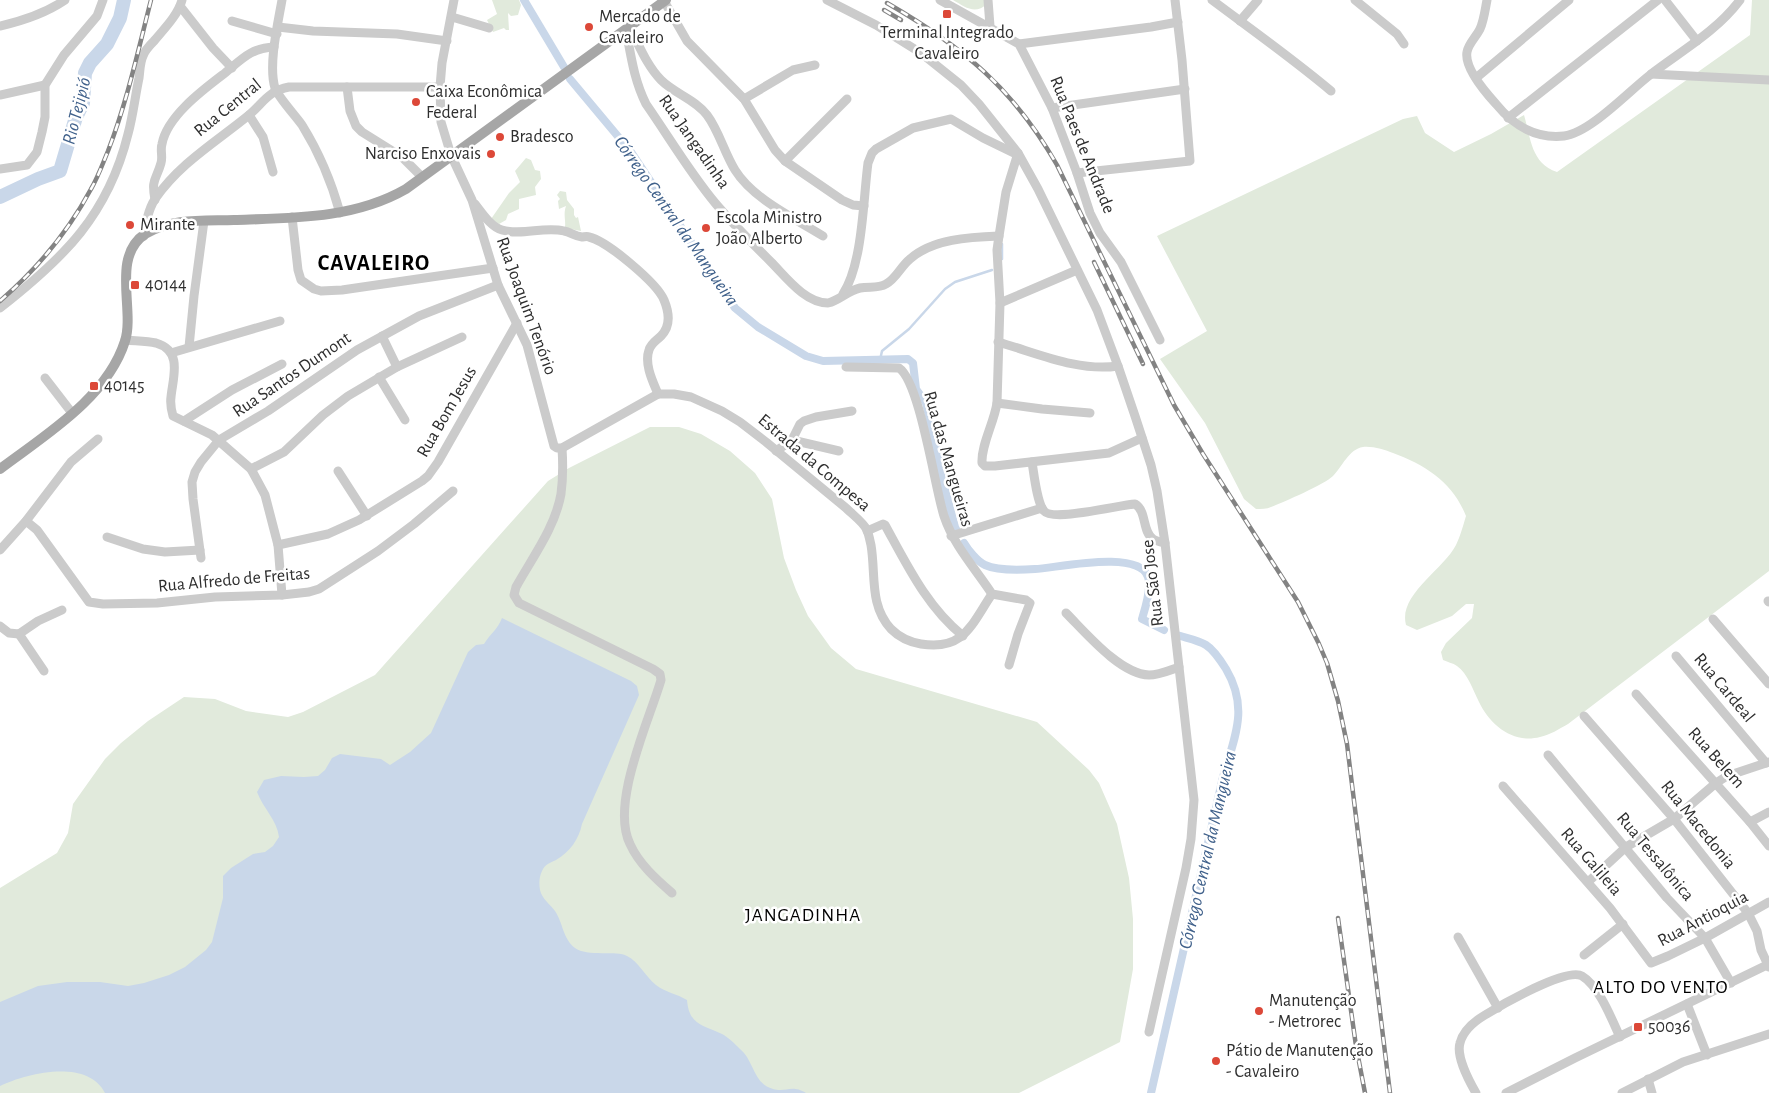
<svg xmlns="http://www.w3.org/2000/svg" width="1769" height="1093" viewBox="0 0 1769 1093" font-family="'Alegreya Sans',sans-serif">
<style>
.green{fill:#e1eadc}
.water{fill:#c9d7e9}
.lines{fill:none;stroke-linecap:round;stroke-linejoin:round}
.stream{stroke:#c9d7e9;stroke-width:2.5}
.canal{stroke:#c9d7e9;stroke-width:8}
.river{stroke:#c9d7e9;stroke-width:14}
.minor{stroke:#cbcbcb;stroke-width:9}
.major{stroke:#a6a6a6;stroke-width:10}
.rail-casing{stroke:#838383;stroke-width:4.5}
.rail{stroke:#fff;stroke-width:2.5;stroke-dasharray:8;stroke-linecap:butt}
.poi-dot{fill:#dc4838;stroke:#fff;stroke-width:2}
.labels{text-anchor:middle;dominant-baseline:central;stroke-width:5;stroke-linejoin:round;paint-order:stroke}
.poi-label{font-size:18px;fill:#2e2e2e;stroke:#fff;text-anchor:start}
.street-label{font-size:18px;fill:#2e2e2e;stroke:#fff}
.water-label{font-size:19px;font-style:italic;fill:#40618b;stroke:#fff}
.neighbourhood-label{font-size:19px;letter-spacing:1px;fill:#000;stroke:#fff}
.district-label{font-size:22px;font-weight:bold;letter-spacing:1px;fill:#000;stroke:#fff}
</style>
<rect width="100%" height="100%" fill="#fff"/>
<g class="green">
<path d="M492,0h27l2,5 -3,10 -7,1 -3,-3 1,17h-3l-2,-2 -11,4 -6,-12 10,-6z"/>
<path d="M953,0h33l1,4c-12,11 -22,3 -34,-4z"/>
<path d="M1752,0h17v571l-201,153c-9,5 -18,11 -28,13 -27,7 -50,-12 -61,-35 -6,-12 -11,-28 -22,-36 -4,-3 -10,-4 -14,-6l-2,-8 5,-9 26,-25 2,-14h-8l-14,12 -35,14 -11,-5c-8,-30 37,-55 50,-80 4,-8 7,-19 10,-29 -13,-33 -40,-51 -73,-63 -8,-3 -20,-7 -30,-6 -14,2 -21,20 -30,29 -8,8 -49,26 -62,31 -4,2 -10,2 -15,2l-12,-10 -39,-76 -45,-64 47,-28 -50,-95 246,-117 14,-3 8,17 29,19 37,-18 33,-19c7,24 7,48 33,57l193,-137z"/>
<path d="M526,158l5,2 4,10 5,1 1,8 -6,8 1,8 -17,4v10l-11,5 -2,6 -7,4 -8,-5 18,-26 11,-11 -5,-11z"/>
<path d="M560,191l6,1 1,8 7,9v6l2,3 2,-1 3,14 -16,-3c1,-8 -2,-14 1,-22l-7,3 -1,-8 2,-2 -3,-4z"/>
<path d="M650,427h29l22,7 29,17 25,22 17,26 12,59 12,32 12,26 23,32 25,21 181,53 52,48 10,13 18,41 12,54 4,41v50l-13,73 -101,51h-1019v-205l57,-35 11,-20 5,-29 32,-45 16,-16 27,-22 36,-24 31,2 31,12 42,6 15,-5 72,-37 173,-194 21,-13z"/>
</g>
<path class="water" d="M502,618l129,63 6,5 2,9 -57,129c-3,15 -12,28 -26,36 -6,3 -11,4 -14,11 -3,6 -3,13 -2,19 2,9 10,14 15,21 8,12 8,28 20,37 12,9 42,2 52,8 12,6 18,20 29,29 9,7 21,9 31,15 2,25 16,25 35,34 6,3 13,10 18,15 14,11 13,35 33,40 13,4 18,-5 33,4h-701c-17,-35 -79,-20 -105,-7v-84l38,-16 29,-4h33l28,4 16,-3 25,-8 16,-8 21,-17 6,-8 11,-44v-22l8,-8 22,-14 12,-2 8,-6 6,-9c-2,-17 -16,-29 -22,-45l7,-12 17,-4 23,1 14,-1 7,-6 7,-12 8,-4 41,5 9,6 20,-13 21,-19 37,-81 8,-7 8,-1c6,-10 14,-15 18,-26z"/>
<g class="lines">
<g class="stream">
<path d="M1002,259v-15"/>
<path d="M880,360l2,-9 27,-22 36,-40 10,-7 37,-12"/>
</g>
<g class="canal">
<path d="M524,0l40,67"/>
<path d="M570,79l61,73 104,156 23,19 48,29 17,5 85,-2 5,4 3,26 10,14 22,98 7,26 3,6"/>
<path d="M964,543c4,7 14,19 21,22 13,6 36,5 50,4 22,-1 104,-20 113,8 4,10 -3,32 -6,42l22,11"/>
<path d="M1151,1093l72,-316c12,-41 26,-69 3,-108 -5,-8 -12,-19 -20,-24 -8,-5 -20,-7 -29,-10"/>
</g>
<path class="river" d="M0,197l38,-18 22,-8 16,-54 7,-14 2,-30 5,-10 17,-19 13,-26 4,-18"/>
<g class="minor">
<path d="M282,0c-4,23 -14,65 -7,88 3,9 20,27 27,37 18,29 29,55 38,88"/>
<path d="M454,0l-12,63 -2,24 1,35 10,33 21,45 26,85 29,60 27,101 3,2h5l96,-54h16l17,3 31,14 18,11 26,20 80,66c7,7 17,14 21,22 2,5 3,11 4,15 5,30 -2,60 20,84 8,8 18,13 30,15 43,7 50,-19 71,-50"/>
<path d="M827,0l49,25 45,28 40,32 18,19 39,49 20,36 59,121 21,56 17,50 16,49 6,26 8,52 29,257 -3,39 -5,29 -37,164"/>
<path d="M940,0l79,44 33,64 25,65 13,40 10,20 21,29 39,78"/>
<path d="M988,0l2,26"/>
<path d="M1212,0c40,30 81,59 119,91"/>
<path d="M1355,0l42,34 7,10"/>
<path d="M1487,0c-2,10 -3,20 -7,29 -4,8 -12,15 -13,23 -3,16 19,41 29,52 18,22 39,35 68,32 26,-3 65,-45 86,-61 31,-24 66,-43 90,-75"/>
<path d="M1665,0l32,41"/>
<path d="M664,1l23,40 57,58 31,51 10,11 57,39 11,5 11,1"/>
<path d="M180,6l33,42 19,20"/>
<path d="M452,17l37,11"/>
<path d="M232,21l45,13"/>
<path d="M1240,21l18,-21"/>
<path d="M0,26c22,-5 46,-13 65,-26"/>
<path d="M278,27l35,4 84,3 50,7"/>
<path d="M630,28c9,17 17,38 31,52 14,14 34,19 46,35 12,16 17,37 28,55 18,29 59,48 88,66"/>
<path d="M626,30c5,26 8,50 20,74 23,33 44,69 70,100 17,20 36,39 55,58 15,15 34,41 57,41 12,-3 19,-12 32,-15 9,-2 18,1 26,-4 10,-5 15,-18 24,-25 22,-20 60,-22 89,-23"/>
<path d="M1019,44l132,-17 27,-5"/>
<path d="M1651,74l118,6"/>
<path d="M1476,78l93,-78"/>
<path d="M347,87l3,24 6,15 6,6 40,25 20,20"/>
<path d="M0,95l45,-10"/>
<path d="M744,99l49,-29 22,-5"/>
<path d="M1052,108l133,-19"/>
<path d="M249,115l14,22 10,35"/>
<path d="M1508,118l150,-118"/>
<path d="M1018,153l-12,39 -7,44 -2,14 3,53 -3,100c-3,20 -16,42 -15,60l3,3h10l114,-13 33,-15"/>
<path d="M785,161l62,-62"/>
<path d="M0,169l27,-4 10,-13 5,-20 3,-15v-32l19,-30 33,-39 6,-16"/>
<path d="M1077,173l113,-12 -8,-101 -7,-60"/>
<path d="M155,200c-4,-22 1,-19 6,-37 2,-6 -1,-13 1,-19 5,-28 42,-55 63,-71 17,-14 26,-25 49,-26"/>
<path d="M475,204c7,9 16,23 27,26 20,6 42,-4 62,1 6,1 11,5 18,6 2,0 5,-1 7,0 18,4 68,46 75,63 5,12 7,26 -3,36 -5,5 -10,7 -12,14 -5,14 4,32 9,44"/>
<path d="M292,217l6,53 3,10 13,9 7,2 21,-1 151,-22"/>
<path d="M144,236c2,-13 4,-26 11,-37 25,-36 61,-57 94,-84 15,-13 19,-24 40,-28h151"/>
<path d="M843,294c20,-31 20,-94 25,-131l4,-10 4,-4 37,-21 38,-9 32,19 35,17"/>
<path d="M1000,303l77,-33"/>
<path d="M0,308c64,-50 108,-93 128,-174 5,-18 7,-37 11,-56 1,-7 1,-16 4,-22 2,-6 7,-11 11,-15 10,-12 24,-26 28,-41"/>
<path d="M382,336l15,31"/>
<path d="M125,340c10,1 22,1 31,3 27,8 17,34 15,54 -1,7 0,12 2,19l39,19 39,34 14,26 13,50 4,50"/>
<path d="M998,342c39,11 80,30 120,24"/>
<path d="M189,347l5,-51 10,-75"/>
<path d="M171,353l109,-32"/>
<path d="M846,367l53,1c21,14 36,121 45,148 10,30 31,52 48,78l34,6 4,3 -12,31 -9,31"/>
<path d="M379,377l26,43"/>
<path d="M45,378l27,35"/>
<path d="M997,403l45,6 48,4"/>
<path d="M184,421l48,-31 50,-26"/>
<path d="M792,440l47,11"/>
<path d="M562,448c1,15 1,31 -1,46 -6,34 -29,64 -45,93l-2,8 5,8 134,66 7,5 1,6c-12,41 -51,124 -31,164 9,20 26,35 42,49"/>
<path d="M776,451l16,-11 8,-16 4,-3 12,-4 36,-6"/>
<path d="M1032,462c2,12 5,41 12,49 9,11 75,-6 91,-7 12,7 7,28 18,35 3,2 8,3 12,4"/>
<path d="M251,469l33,-17 39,-37 25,-19 49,-29 65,-30"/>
<path d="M338,471l29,45"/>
<path d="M26,521l11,9 52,72 14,2 54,-1 58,-6 67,-2 27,-3 10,-3 59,-38 36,-27 39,-33"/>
<path d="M867,531l16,-7 2,1c22,40 42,82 78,111"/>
<path d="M951,536l91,-28"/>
<path d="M107,537l36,12 22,3 35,-2"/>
<path d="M278,545l50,-11 31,-14 63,-39 6,-5 10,-14 79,-139"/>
<path d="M0,550l26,-29 45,-59 27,-23"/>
<path d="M201,558l-8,-59 -1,-17 3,-10 6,-10 18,-22 49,-29 89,-61 62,-34 79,-31"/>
<path d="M1768,601l1,1"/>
<path d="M1066,613c20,20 54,61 83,62 10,0 21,-5 30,-8"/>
<path d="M1713,619l56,65"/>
<path d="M0,626l9,7 10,1"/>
<path d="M19,634l19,-13 24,-11"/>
<path d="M19,634l25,37"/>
<path d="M1676,656l90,107"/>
<path d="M1636,694l114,128 19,24"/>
<path d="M1584,716l90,103 74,94 9,18 4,19 8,17"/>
<path d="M1548,755l119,143 38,40 26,45"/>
<path d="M1503,786l107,122 41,55 17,-7 37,-18 64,-36"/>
<path d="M1750,822l19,-10"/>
<path d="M1588,882l38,-35 48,-28 42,-36 11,-7 42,-14"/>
<path d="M1458,937l40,71"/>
<path d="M1584,955l39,-31"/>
<path d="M1687,1004l20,51"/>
<path d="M1648,1079l4,14"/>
<path d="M1476,1093c-7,-12 -20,-37 -16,-50 3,-12 15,-22 25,-28 16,-10 82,-48 97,-39 17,10 30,44 38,61"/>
<path d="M1506,1093l69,-35 194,-94"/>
<path d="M1622,1093l61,-31 86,-28"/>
</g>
<path class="major" d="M0,469c45,-34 107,-71 125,-128 10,-31 -14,-84 20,-107 26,-16 59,-13 89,-14 58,-2 120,-1 172,-31l260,-189"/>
<g class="rail-casing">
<g id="rail">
<path d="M887,3c76,44 126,85 170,162l117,240 29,49 95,148 21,42 8,19 11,38 9,43 43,349"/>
<path d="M884,10l17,10"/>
<path d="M1094,262l49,102"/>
<path d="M0,301c37,-32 68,-69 91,-112 7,-12 12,-26 17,-38 19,-49 30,-100 43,-151"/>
<path d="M1338,918l18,128 9,47"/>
</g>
</g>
<use href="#rail" class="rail"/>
</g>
<g class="poi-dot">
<rect x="942" y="9" width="10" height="10" rx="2.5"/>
<circle cx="589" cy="27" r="5"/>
<circle cx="416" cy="102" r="5"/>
<circle cx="500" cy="137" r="5"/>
<circle cx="491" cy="154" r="5"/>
<circle cx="130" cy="225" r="5"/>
<circle cx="706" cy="228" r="5"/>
<rect x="130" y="280" width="10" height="10" rx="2.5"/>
<rect x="89" y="381" width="10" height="10" rx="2.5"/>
<circle cx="1259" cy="1011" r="5"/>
<rect x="1633" y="1022" width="10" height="10" rx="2.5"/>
<circle cx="1216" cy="1061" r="5"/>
</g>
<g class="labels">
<g class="poi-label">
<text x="599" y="17">Mercado de<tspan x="599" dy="21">Cavaleiro</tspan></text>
<text x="947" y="33" text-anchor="middle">Terminal Integrado<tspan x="947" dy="21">Cavaleiro</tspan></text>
<text x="426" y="92">Caixa Econômica<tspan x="426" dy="21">Federal</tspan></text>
<text x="510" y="137">Bradesco</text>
<text x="481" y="154" text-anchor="end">Narciso Enxovais</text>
<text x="716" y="218">Escola Ministro<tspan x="716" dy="21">João Alberto</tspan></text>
<text x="140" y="225">Mirante</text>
<text x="145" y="285">40144</text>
<text x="104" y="386">40145</text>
<text x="1269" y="1001">Manutenção<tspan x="1269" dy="21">- Metrorec</tspan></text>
<text x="1648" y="1027">50036</text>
<text x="1226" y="1051">Pátio de Manutenção<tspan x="1226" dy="21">- Cavaleiro</tspan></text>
</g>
<g class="street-label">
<text transform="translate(228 108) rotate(-39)">Rua Central</text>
<text transform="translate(694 142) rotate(55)">Rua Jangadinha</text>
<text transform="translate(1082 145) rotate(68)">Rua Paes de Andrade</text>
<text transform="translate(526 306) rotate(70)">Rua Joaquim Tenório</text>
<text transform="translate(292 375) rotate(-34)">Rua Santos Dumont</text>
<text transform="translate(447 412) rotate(-60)">Rua Bom Jesus</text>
<text transform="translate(948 459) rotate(74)">Rua das Mangueiras</text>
<text transform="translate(814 463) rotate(40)">Estrada da Compesa</text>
<text transform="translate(234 580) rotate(-5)">Rua Alfredo de Freitas</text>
<text transform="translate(1153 583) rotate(-97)">Rua São Jose</text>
<text transform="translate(1724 688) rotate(50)">Rua Cardeal</text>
<text transform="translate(1716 758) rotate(48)">Rua Belem</text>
<text transform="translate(1698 825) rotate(51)">Rua Macedonia</text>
<text transform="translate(1655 857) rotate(50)">Rua Tessalônica</text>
<text transform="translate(1591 862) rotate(49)">Rua Galileia</text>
<text transform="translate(1703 919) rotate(-28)">Rua Antioquia</text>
</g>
<g class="water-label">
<text transform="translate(77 111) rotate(-76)">Rio Tejipió</text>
<text transform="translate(676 221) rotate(55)">Córrego Central da Mangueira</text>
<text transform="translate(1208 850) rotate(-77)">Córrego Central da Mangueira</text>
</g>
<g class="neighbourhood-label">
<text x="803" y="915">JANGADINHA</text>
<text x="1661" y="987">ALTO DO VENTO</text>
</g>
<g class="district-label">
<text x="374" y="263">CAVALEIRO</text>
</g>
</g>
</svg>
